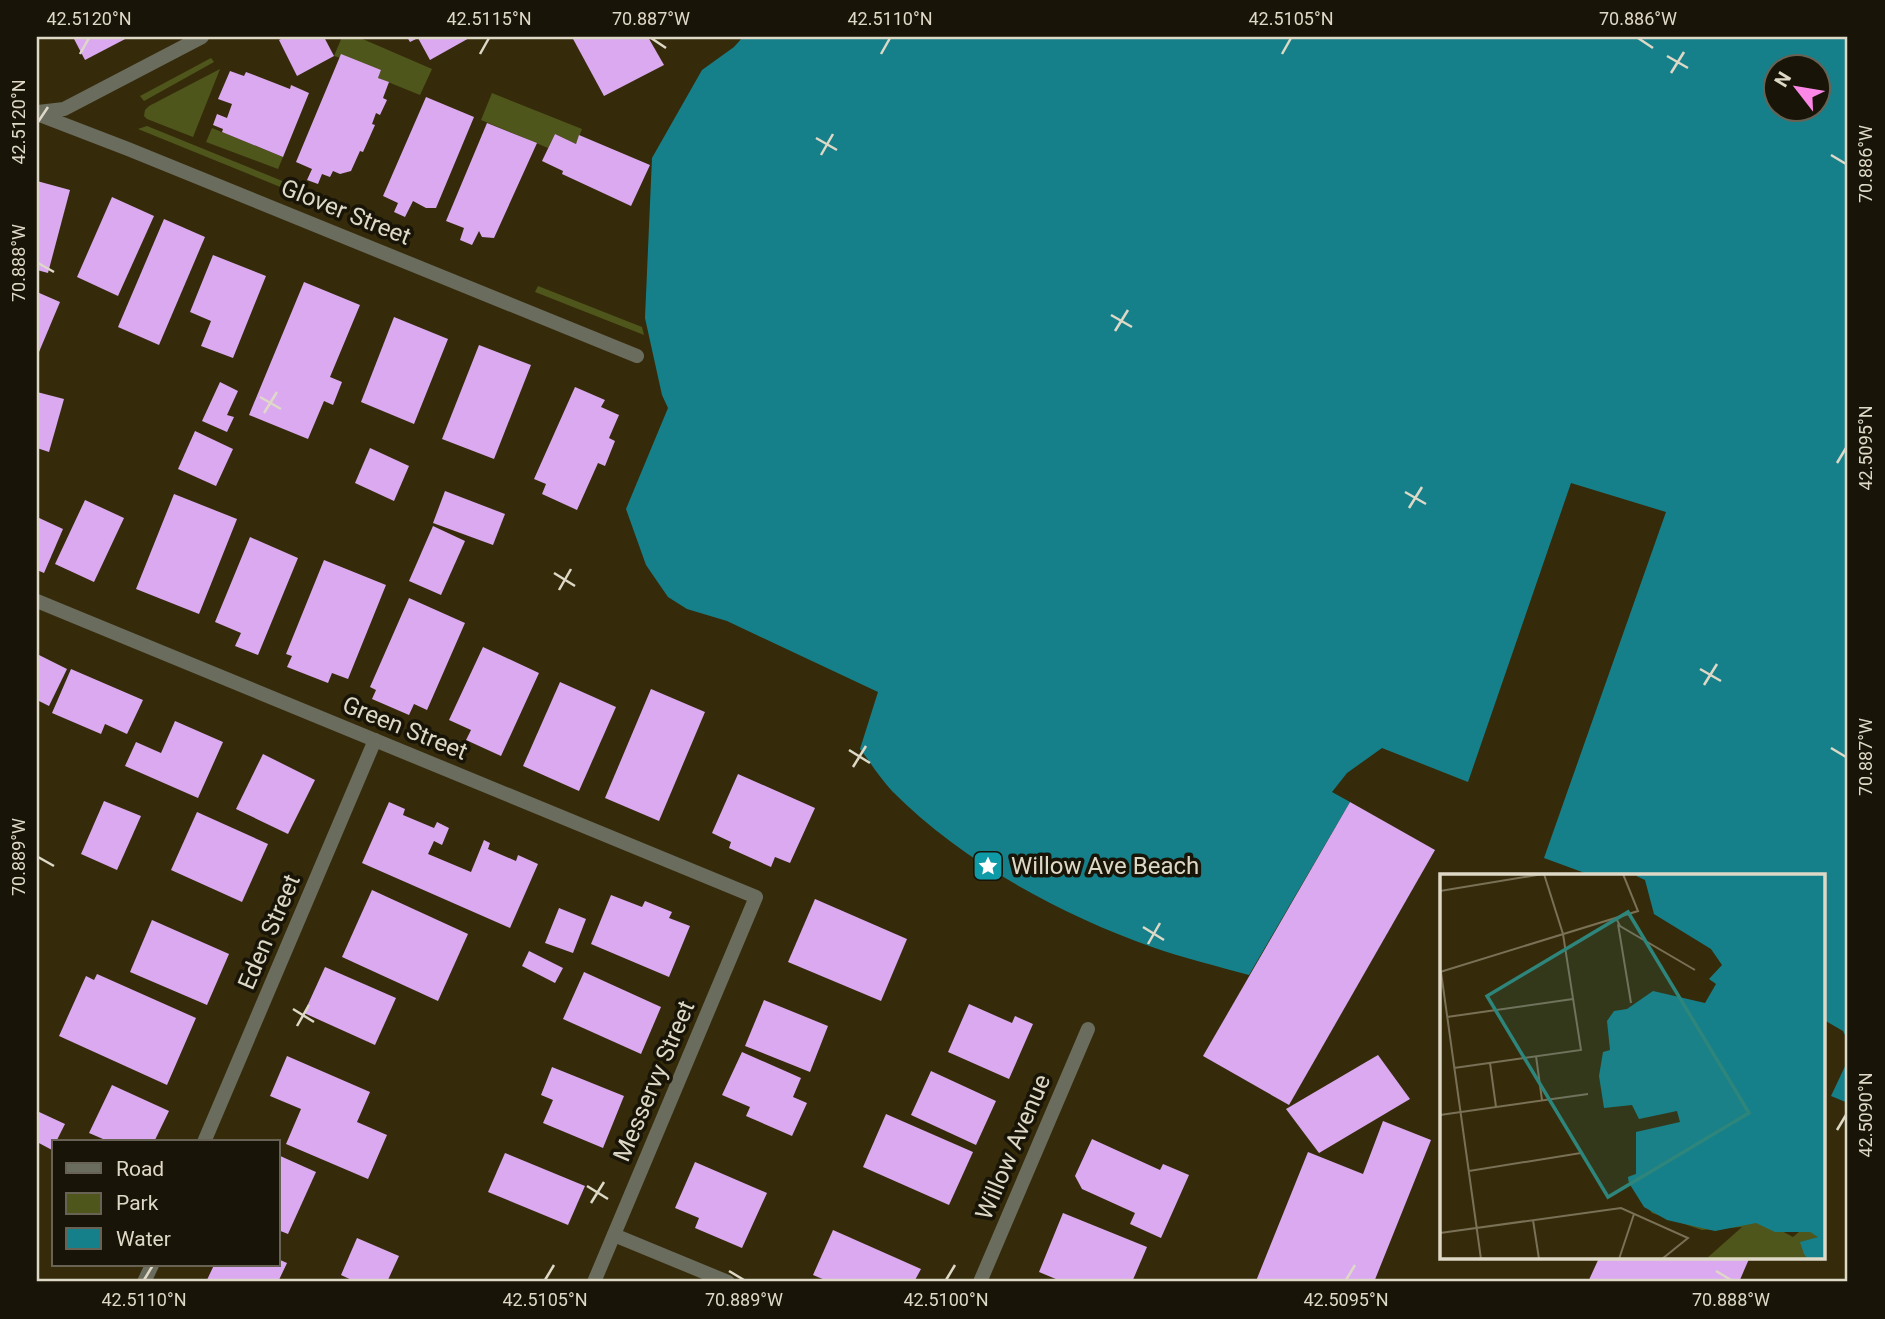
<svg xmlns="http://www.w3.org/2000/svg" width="1885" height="1319" viewBox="0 0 1885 1319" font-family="Roboto,sans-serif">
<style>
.green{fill:#4f561b}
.water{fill:#16808a;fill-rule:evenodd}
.building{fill:#daa9f0}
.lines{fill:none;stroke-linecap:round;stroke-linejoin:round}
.minor{stroke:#6a6c5d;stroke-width:14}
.ticks{fill:none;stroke:#ded8c7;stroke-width:2.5}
.labels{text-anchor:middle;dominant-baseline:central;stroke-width:7;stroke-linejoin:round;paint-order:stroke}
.street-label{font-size:24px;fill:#ded8c7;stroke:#181407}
.poi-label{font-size:24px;fill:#ded8c7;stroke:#181407;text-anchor:start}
.inset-road{fill:none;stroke:#797056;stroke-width:2}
.view{fill:#2e857b;fill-opacity:0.15;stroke:#2e857b;stroke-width:3.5}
.inset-edge{fill:none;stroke:#ded8c7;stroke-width:3.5}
.neatline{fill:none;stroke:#ded8c7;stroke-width:2.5}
.ticks-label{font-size:18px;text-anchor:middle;fill:#ded8c7}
</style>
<rect width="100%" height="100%" fill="#352b0b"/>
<g class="green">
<path d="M342,37h16l74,32 -12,26 -42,-17 3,-8 -47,-14z"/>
<path d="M211,58l3,4 -70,39 -4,-5z"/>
<path d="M220,69l-27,68 -46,-18 -3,-3 1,-6 4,-4z"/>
<path d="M492,93l90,36 -6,15 -21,-10 -7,14 -67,-28z"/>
<path d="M147,126l155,63 -2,6 -162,-66z"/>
<path d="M212,128l71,29 -5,12 -72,-27z"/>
<path d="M538,286l104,41 2,8 -109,-43z"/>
</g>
<g class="water">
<path d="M743,37h1105v1004l-5,-10 -19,-11v-144h-231l-49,-18 122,-346 -95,-29 -103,299 -86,-34 -35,25 -15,19 18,10 -101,173c-32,-9 -66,-17 -97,-28 -92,-33 -191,-86 -260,-156 -12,-13 -22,-29 -32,-42l18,-57 -151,-71 -40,-12 -19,-12 -22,-32 -20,-56 42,-101 -6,-13 -17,-77 7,-160 50,-88 32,-23zM1776,66h42v42h-42z"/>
<path d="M1848,1060v43l-17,-7z"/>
</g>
<g class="building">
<path d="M73,37h56l-44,23z"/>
<path d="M284,37h40l10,19 -37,20 -18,-36z"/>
<path d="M407,37h64l-41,23 -12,-22 -8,4z"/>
<path d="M572,37h76l16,28 -60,31z"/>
<path d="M341,54l40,16 -3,8 11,4 -6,16 4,2 -7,15 -4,-2 -4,11 3,1 -12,27 -3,-1 -9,20 -11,3 -7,-3 -3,6 -8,-3 -4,10 -11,-4 5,-11 -16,-7z"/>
<path d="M230,71l14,5 2,-4 44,17 1,-4 18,8 -26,64 -61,-25 1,-3 -10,-4 4,-11 10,4 5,-14 -14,-5z"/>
<path d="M426,97l48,20 -38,91h-10l-13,-7 -8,16 -11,-5 4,-9 -15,-7z"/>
<path d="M487,123l50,20 -43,95 -12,-1 -3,-6 -7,14 -12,-5 4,-12 -18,-7z"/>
<path d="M555,134l21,10 3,-9 71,30 -19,41 -69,-32 1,-3 -21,-10z"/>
<path d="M37,181l33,9 -22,83 -11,-3z"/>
<path d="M112,197l42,19 -36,80 -41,-19z"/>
<path d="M164,219l41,18 -46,108 -41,-18z"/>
<path d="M213,255l53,21 -33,82 -32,-12 10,-25 -21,-9z"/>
<path d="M304,282l56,23 -30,72 12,5 -9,23 -9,-4 -16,38 -59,-24z"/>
<path d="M37,292l23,10 -21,50 -2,-1z"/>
<path d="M394,317l54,22 -34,85 -53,-22z"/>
<path d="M479,345l52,20 -37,94 -52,-20z"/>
<path d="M220,382l18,9 -11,24 7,2 -7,15 -25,-11z"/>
<path d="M575,387l30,13 -4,7 18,8 -10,23 6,3 -10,25 -7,-3 -21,47 -35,-16 4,-10 -12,-5z"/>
<path d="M37,392l27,7 -15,53 -12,-4z"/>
<path d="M195,431l38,18 -17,37 -38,-17z"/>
<path d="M370,448l39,18 -15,35 -39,-18z"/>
<path d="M445,491l60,23 -12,31 -60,-22z"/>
<path d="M174,494l63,25 -38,95 -63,-25z"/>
<path d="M85,500l39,18 -30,64 -39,-18z"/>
<path d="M37,517l26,12 -19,44 -7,-3z"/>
<path d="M433,526l32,15 -24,54 -32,-14z"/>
<path d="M250,537l48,21 -40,97 -23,-9 6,-13 -26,-11z"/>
<path d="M324,560l62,25 -38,94 -16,-6 -4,10 -41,-16 5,-11 -6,-2z"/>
<path d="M409,598l56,25 -38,87 -13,-6 -5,11 -37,-16 4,-9 -6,-3z"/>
<path d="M483,647l56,26 -38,83 -35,-16 5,-10 -22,-10z"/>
<path d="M37,654l30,15 -18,37 -12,-6z"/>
<path d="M71,669l72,31 -16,34 -22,-10 -4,10 -49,-21z"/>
<path d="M560,682l56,25 -37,84 -56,-25z"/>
<path d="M651,689l54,23 -46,109 -54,-23z"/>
<path d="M175,721l48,21 -25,56 -73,-32 11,-24 25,11z"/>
<path d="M263,754l52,26 -27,54 -52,-25z"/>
<path d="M738,774l77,34 -25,55 -15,-6 -4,10 -42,-19 2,-6 -19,-9z"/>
<path d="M104,801l37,15 -24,54 -36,-16z"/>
<path d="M389,802l16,7 -2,6 31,13 3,-6 12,6 -7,17 -8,-4 -6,13 43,18 13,-32 6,3 -2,6 28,12 2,-6 20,9 -28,64 -148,-65z"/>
<path d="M1350,802l85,48 -146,255 -86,-49z"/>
<path d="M197,812l71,32 -26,58 -71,-32z"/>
<path d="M372,890l96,44 -30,67 -96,-44z"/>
<path d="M611,895l31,12 3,-6 27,11 -3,6 21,8 -21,51 -78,-33z"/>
<path d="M815,899l92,40 -26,62 -93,-39z"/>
<path d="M559,908l27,11 -13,34 -28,-10z"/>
<path d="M152,920l77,34 -22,51 -77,-33z"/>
<path d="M529,951l34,17 -8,15 -33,-17z"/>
<path d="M325,967l71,31 -21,47 -71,-32z"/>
<path d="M584,972l77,35 -20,47 -78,-35z"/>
<path d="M97,974l99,44 -29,67 -108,-49 27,-60 8,4z"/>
<path d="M764,1000l64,26 -18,46 -65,-26z"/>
<path d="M969,1004l43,19 3,-7 18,8 -24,55 -61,-27z"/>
<path d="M742,1052l59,26 -8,19 14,6 -15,33 -46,-20 4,-9 -28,-12z"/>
<path d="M1378,1055l32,44 -91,54 -33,-44z"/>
<path d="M287,1056l83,36 -13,30 30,13 -19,44 -82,-35 15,-35 -31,-13z"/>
<path d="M552,1067l72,29 -21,52 -60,-25 10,-23 -12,-5z"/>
<path d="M931,1071l65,30 -20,44 -65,-30z"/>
<path d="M112,1085l57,26 -15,31h-44l-21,-9z"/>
<path d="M37,1111l28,13 -13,26 -15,-8z"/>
<path d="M886,1114l87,38 -24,53 -86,-38z"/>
<path d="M1383,1121l48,19 -57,142 -118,-1 52,-129 55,22z"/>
<path d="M1092,1139l68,31 3,-6 26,11 -28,63 -31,-14 5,-11 -53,-24 -7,-13z"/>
<path d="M505,1153l80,33 -17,39 -80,-33z"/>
<path d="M278,1155l38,17 -28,62 -10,-4z"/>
<path d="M695,1162l72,31 -25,55 -47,-20 4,-10 -24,-10z"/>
<path d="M1063,1213l84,34 -15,35h-69l-24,-10z"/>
<path d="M833,1230l88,39 -7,13h-84l-17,-7z"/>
<path d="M357,1238l42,18 -12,26h-31l-15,-7z"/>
<path d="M1599,1258h147l3,1 -10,23h-151z"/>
<path d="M278,1259l9,4 -9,19h-72l8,-17h64z"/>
</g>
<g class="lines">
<g class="minor">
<path d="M38,112l26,-3 138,-72"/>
<path d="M37,114l91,35 509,207"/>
<path d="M37,601l719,296 -162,385"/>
<path d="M204,1142l171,-402"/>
<path d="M614,1235l114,47"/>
<path d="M144,1282l8,-17"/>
<path d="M980,1282l108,-253"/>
</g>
</g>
<path class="ticks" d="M651,38l15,10M1638,38l15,10M80,54l9,-16M480,54l9,-16M881,54l9,-16M1282,54l9,-16M1667,56l21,12M1671,73l13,-21M38,122l10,-15M816,138l21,12M821,155l12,-21M1831,155l15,9M38,263l16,9M1111,315l21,12M1115,331l13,-21M260,397l21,12M264,413l13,-21M1837,463l9,-15M1405,492l21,12M1409,508l13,-21M554,573l21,13M559,590l12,-21M1700,669l21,12M1704,685l13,-21M1831,748l15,9M849,750l21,13M853,767l13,-21M38,857l16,9M1143,927l21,13M1148,944l12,-21M293,1009l21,13M297,1026l12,-21M1837,1130l9,-15M587,1186l21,13M591,1203l13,-21M729,1271l15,9M1716,1271l15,9M144,1280l9,-15M545,1280l9,-15M946,1280l9,-15M1346,1280l9,-15"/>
<defs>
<g id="sight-square" transform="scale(1.575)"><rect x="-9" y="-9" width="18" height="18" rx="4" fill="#0f9aa8" stroke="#181407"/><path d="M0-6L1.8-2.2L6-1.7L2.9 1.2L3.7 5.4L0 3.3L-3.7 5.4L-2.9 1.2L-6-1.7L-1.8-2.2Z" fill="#fff"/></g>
</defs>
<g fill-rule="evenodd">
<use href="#sight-square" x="988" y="866"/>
</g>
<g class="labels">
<g class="street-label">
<text transform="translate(346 212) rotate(22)">Glover Street</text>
<text transform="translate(405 728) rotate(22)">Green Street</text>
<text transform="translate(269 932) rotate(-67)">Eden Street</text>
<text transform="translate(654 1081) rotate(-67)">Messervy Street</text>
<text transform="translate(1013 1147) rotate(-67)">Willow Avenue</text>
</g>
<g class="poi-label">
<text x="1011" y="866">Willow Ave Beach</text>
</g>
</g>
<g transform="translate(1440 874)">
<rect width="385" height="385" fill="#352b0b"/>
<path d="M196,279l157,84 7,-6 11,1 8,5 -18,5 7,17h-102l36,-32 -40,3 -50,-17 -23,-30 -1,-6 8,-3z" fill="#4f561b"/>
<path d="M196,0h189v385h-17l-4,-5 -4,-12 18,-5 -8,-5h-35l-19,-9 -41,8 -48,-11 -23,-13 -15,-24 -1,-6 8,-3v-42l44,-10 -3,-11 -38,8 -7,-14 -28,3 -5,-32 4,-24 7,-2 -3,-29 7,-10 13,-2 26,-18 52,12 11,-19 -7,-5 13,-14 -11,-16 -62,-38z" fill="#16808a"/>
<path d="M192,0l13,6 9,34 -6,-3z" fill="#352b0b"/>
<path class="inset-road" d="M0,17l103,-17M176,44l4,8 75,44M178,50l13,79M0,98l198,-61 -15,-37M1,98l40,287M7,143l126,-18M96,182l6,44M50,189l6,44M14,194l127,-18 -18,-116 -19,-60M0,241l148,-21M29,297l112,-18M93,346l6,39M0,359l181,-25 67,30 -26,21M179,385l15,-45"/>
<path class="view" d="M188,38l121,201 -141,84 -121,-201z"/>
<rect width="385" height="385" class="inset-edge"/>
</g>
<rect width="1885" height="1319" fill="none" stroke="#181407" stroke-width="77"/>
<rect x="52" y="1140" width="228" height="126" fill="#181407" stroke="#676254" stroke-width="2"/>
<rect x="66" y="1163" width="35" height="10" fill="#6a6c5d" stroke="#676254" stroke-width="2"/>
<text x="116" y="1176" font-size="21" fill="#ded8c7">Road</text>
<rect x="66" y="1193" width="35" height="21" fill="#4f561b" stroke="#676254" stroke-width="2"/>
<text x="116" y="1210" font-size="21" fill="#ded8c7">Park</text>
<rect x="66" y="1228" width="35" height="21" fill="#16808a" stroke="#676254" stroke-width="2"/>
<text x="116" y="1246" font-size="21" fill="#ded8c7">Water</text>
<g transform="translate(1797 88) rotate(301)"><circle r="33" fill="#181407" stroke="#676254" stroke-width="2"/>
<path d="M0-5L12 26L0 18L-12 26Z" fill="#fb87e6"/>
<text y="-10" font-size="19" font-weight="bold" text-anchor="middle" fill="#ded8c7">N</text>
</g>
<rect x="38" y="38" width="1808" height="1242" class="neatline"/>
<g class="ticks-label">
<text x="89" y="25">42.5120°N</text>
<text x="489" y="25">42.5115°N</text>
<text x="651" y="25">70.887°W</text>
<text x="890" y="25">42.5110°N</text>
<text x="1291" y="25">42.5105°N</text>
<text x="1638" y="25">70.886°W</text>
<text transform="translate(19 122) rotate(-90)" y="6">42.5120°N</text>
<text transform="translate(1866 164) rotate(-90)" y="6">70.886°W</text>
<text transform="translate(19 263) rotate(-90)" y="6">70.888°W</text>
<text transform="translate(1866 448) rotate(-90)" y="6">42.5095°N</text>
<text transform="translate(1866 757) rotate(-90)" y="6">70.887°W</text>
<text transform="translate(19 857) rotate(-90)" y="6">70.889°W</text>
<text transform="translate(1866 1115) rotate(-90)" y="6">42.5090°N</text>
<text x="144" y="1306">42.5110°N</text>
<text x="545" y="1306">42.5105°N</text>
<text x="744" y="1306">70.889°W</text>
<text x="946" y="1306">42.5100°N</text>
<text x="1346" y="1306">42.5095°N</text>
<text x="1731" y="1306">70.888°W</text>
</g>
</svg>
